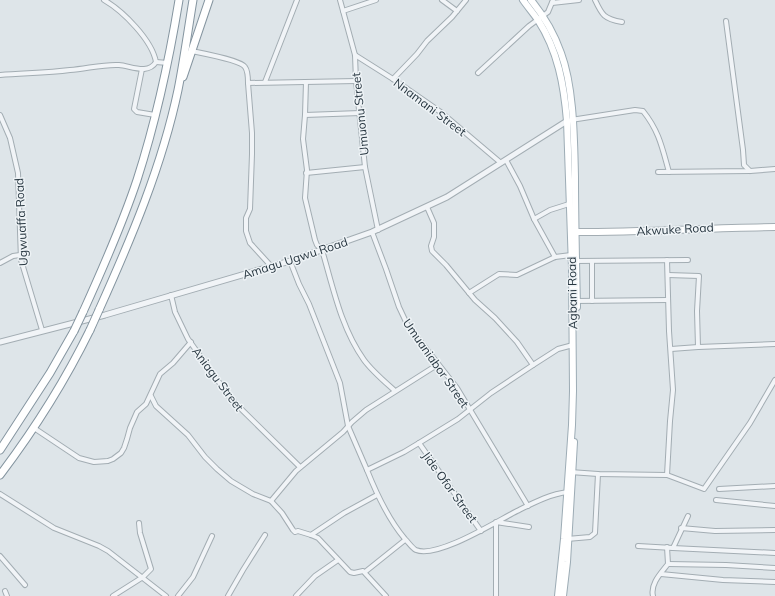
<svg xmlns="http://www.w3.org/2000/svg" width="775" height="596" viewBox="0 0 775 596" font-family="Mulish,sans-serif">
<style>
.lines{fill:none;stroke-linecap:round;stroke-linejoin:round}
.minor-casing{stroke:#a3adb3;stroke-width:6}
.tertiary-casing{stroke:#a3adb3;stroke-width:7}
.secondary-casing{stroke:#a3adb3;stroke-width:8}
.primary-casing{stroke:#9dacb5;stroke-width:8}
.trunk-casing{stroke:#8595a0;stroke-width:9}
.minor{stroke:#f1f4f7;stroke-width:4}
.tertiary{stroke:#f1f4f7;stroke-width:5}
.secondary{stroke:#fff;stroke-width:6}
.primary{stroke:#fff;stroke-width:6}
.trunk{stroke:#fff;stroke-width:7}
.trunk-bridge-casing{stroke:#8595a0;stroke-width:9;stroke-linecap:butt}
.trunk-bridge{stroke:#fff;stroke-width:7}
.labels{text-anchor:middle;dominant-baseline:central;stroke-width:3;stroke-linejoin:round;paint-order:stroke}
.street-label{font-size:12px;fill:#273640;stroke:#eef3f6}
</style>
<rect width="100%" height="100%" fill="#dee5e9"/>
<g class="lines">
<g class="minor-casing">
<g id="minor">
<path d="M104,0c19,11 48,40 52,62"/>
<path d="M340,0l15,55 1,26 9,86 13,63"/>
<path d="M442,0l15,11"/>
<path d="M595,0c7,15 9,19 27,22"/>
<path d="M552,3l27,-3"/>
<path d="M343,11l33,-11"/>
<path d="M726,21l17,129 1,15 6,6"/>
<path d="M192,51c9,2 49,9 53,16 3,4 3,11 3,16l108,-2"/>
<path d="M355,55l38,24 49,34 59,50"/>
<path d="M156,62l12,1"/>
<path d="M142,69l-8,40 3,3 18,3"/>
<path d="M478,73l51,-47 19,-14 5,-12"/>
<path d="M0,75c23,-2 47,-2 70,-5 16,-1 33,-6 49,-5 12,1 29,10 37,-3"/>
<path d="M393,79l24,-25 10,-13 25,-24 14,-17"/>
<path d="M265,82l32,-82"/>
<path d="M248,83l4,50v21l-2,55 -4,9v13l4,12 21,23"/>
<path d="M360,113l-55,2 -2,24 4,31 -2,28 10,42 2,5 5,5c11,37 19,78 42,110 8,11 20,21 31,31"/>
<path d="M0,115l10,23 8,35 3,87 21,70"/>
<path d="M305,115l1,-33"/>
<path d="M571,120l64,-10 8,1c16,20 19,36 26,61"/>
<path d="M506,160l14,26 14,33 21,38"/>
<path d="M658,172l92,-1 25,-2"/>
<path d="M306,173l59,-6"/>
<path d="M427,207l7,16v14l-3,9 1,5 14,14 29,35 20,18 22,24 16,23"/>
<path d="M534,219l16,-9 19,-6"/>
<path d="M372,232l14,37 13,38 8,17 50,64 71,118"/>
<path d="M667,260l2,71 4,59 -3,31 -3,54"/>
<path d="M290,261l9,23 10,20 31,79 8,43 19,44"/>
<path d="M576,261l112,-1"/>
<path d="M592,261v40"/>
<path d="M0,263l13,-7 7,-1"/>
<path d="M668,275l31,1 -2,35 1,36"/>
<path d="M469,293l30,-19 18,1 38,-18 16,-2"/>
<path d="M171,295l4,17 13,27 43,60 69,68"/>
<path d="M575,301l93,-1"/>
<path d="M671,349l27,-2 77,-3"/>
<path d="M151,396l5,10 32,29 17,22 12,12 14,12 22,13 18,7 11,12 11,17 2,2 3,-1 13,4 7,3 32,34 4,1 9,-2 23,25"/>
<path d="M34,428l45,30 15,4 14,-1 5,-2 8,-6 3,-5 3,-9 3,-11 7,-16 9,-8 14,-30 13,-11 18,-21"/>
<path d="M419,443l-15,9 -37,18c10,25 21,49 38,69 4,4 7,9 11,11 21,9 81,-29 101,-39 16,-8 33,-17 51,-19"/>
<path d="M570,472l28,2 69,1 37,14 46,-66 25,-43"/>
<path d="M719,489l56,-3"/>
<path d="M0,494l54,34 45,18 9,5 58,45"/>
<path d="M716,500l59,6"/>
<path d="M271,501l25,-30 47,-39 9,-10 14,-12 71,-45"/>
<path d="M681,528l34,3 60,-1"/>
<path d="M481,531l-62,-88 39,-24 33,-26 42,-28 25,-16 15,-4"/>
<path d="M311,535l33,-22 33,-18"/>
<path d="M567,539l23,-2 5,-4 3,-59"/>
<path d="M638,546l35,2 15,-32"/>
<path d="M673,548l102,5"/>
<path d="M0,556l25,29"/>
<path d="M668,564l58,1 49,3"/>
<path d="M365,572l40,-32"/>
<path d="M661,574l62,6 52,2"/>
<path d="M5,591l2,5"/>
<path d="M113,596l30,-19 8,-8 -11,-36 -1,-10"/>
<path d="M178,596l15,-19 19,-41"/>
<path d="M228,596l15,-26 22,-35"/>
<path d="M296,596l19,-20 23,-16"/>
<path d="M496,596v-74l33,5"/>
<path d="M653,596c-3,-12 8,-23 15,-32l-1,-17"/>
</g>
</g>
<g class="tertiary-casing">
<path id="tertiary" d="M0,342l105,-27 185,-54 82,-29 75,-35 120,-76"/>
</g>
<g class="secondary-casing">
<path id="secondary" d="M576,232c66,0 133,-4 199,-5"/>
</g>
<g class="primary-casing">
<g id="primary">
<path d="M523,0c5,7 10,13 15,20 20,31 26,65 29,101l5,146 1,124 -1,34 -8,114 -6,57"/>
<path d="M531,0c13,16 23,33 30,53 13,35 13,86 14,123 0,44 1,87 2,131"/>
<path d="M563,596l4,-34 7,-120"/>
</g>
</g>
<g class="trunk-casing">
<g id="trunk">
<path d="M183,77l26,-77"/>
<path d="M99,310c32,-71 63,-144 79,-220 6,-30 10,-60 15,-90"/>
<path d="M83,312c20,-44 39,-87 54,-132 19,-59 32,-119 42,-180"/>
<path d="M0,450l50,-77 24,-42"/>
<path d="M0,475c34,-45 65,-94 90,-145"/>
</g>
</g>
<use href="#minor" class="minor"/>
<use href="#tertiary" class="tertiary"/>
<use href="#secondary" class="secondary"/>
<use href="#primary" class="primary"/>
<use href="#trunk" class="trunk"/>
<g class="trunk-bridge-casing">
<g id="trunk-bridge">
<path d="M90,330l9,-20"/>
<path d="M74,331l9,-19"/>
</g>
</g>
<use href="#trunk-bridge" class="trunk-bridge"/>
</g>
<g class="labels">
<g class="street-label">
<text transform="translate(430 107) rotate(37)">Nnamani Street</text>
<text transform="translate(360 114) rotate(-96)">Umuonu Street</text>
<text transform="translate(21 222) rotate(-93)">Ugwuaffa Road</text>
<text transform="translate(675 229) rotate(-3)">Akwuke Road</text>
<text transform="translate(295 258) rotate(-18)">Amagu Ugwu Road</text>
<text transform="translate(572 293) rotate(-91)">Agbani Road</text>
<text transform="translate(436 363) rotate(55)">Umuaniabor Street</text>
<text transform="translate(218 379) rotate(53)">Aniagu Street</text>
<text transform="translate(450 487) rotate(54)">Jide Ofor Street</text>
</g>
</g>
</svg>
